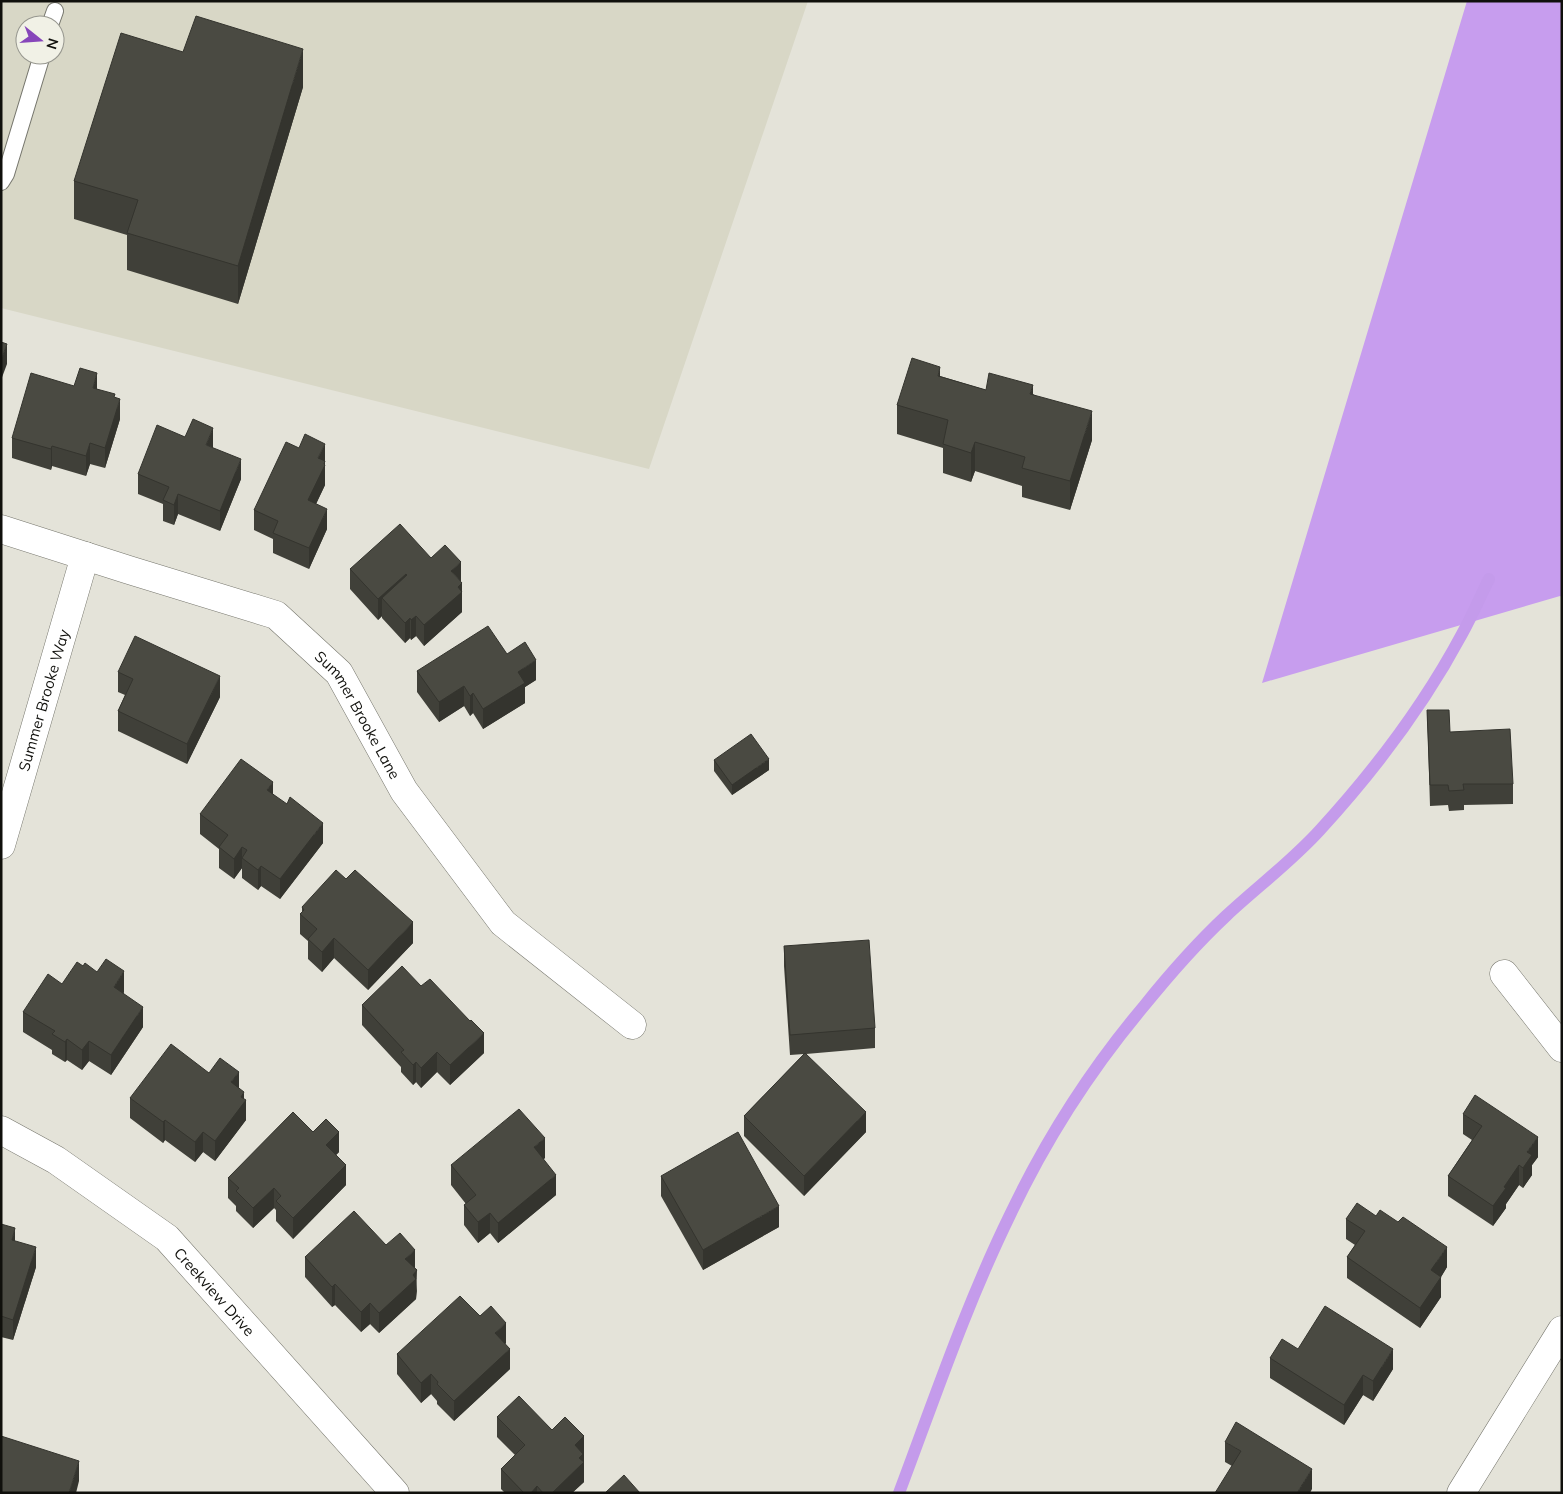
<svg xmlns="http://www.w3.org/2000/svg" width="1563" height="1494" viewBox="0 0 1563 1494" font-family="Mulish,sans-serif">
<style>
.built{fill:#d8d7c6;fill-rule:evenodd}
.forest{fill:#c79dee}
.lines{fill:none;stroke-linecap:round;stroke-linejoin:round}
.stream{stroke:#c49beb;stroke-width:12}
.service-casing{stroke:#76766d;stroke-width:18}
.minor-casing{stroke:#76766d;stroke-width:29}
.service{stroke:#fff;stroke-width:16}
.minor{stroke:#fff;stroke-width:28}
.wall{fill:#404039}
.shaded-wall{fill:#34342e}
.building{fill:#4a4a42;stroke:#34342e}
.labels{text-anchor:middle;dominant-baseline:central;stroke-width:5;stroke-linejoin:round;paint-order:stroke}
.street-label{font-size:15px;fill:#10100c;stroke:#f1f1e6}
</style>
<rect width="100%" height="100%" fill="#e4e3d9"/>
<path class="built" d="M1,1h807l-159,468 -648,-161zM25,25h30v30h-30z"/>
<path class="forest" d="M1467,1h95v596l-2,-1 -298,87z"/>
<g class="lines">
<path class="stream" d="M899,1493c35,-93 67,-188 111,-278 35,-74 81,-146 134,-209 25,-31 52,-62 82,-90 31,-29 65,-54 94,-86 54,-59 104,-125 142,-196 10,-18 18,-37 27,-55"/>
<g class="service-casing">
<g id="service">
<path d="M50,25l5,-14"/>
<path d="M1,182l5,-8 36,-119"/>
</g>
</g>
<g class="minor-casing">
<g id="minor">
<path id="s1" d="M1,529l128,41 147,45 63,58 65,118 99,132 129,102"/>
<path id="s2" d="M1,845l84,-289"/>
<path d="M1504,974l58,74"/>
<path id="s3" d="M1,1130l55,30 111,78 228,255"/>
<path d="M1461,1493l101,-163"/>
</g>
</g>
<use href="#service" class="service"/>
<use href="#minor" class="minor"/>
</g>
<g class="wall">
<path d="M183,52l120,35 -65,217 -111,-34v-35l-53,-16v-38z"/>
<path d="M940,376l46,14 47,4 59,46 -22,70 -48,-13v-11l-47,-15 -4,11 -28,-9v-25l-46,-14v-29z"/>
<path d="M74,386l23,3 18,9 5,21 -15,49 -15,-4 -4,12 -34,-10 -1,4 -39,-12v-20z"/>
<path d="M213,448l28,31 -21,52 -42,-17 -4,11 -11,-4v-17l-25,-10v-20z"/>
<path d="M325,461v24l-9,19 11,25 -18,40 -36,-16v-14l-19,-9v-20z"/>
<path d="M431,558l30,24 1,21v9l-38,34 -8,-10 -5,4 -1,-2 -5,5 -23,-25v-2l-4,4 -28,-31v-20z"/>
<path d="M507,654l29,26 -11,7v16l-42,26 -10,-16 -3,3 -6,-10 -25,16 -22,-30v-21z"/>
<path d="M118,672l102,25 -33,67 -69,-33v-20l7,-16 -7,-3z"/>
<path d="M1427,710l23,22 63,52v20l-49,1v5l-15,1 -1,-6 -18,1z"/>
<path d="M714,760l55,10 -37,25 -18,-24z"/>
<path d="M273,794l50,49 -43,56 -19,-13 -3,4 -16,-12v-10l-8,11 -15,-11v-19l-19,-15v-20z"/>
<path d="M302,907l111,36 -45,47 -34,-32 -12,14 -14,-13v-18l-8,-7v-20l2,-1z"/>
<path d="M784,946l91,82v20l-69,6 60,78 -62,64 -60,-60v-20l60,-62 -14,1 -6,-89z"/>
<path d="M62,984l62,8 -1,2 20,33 -32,48 -22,-14 -7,9 -15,-10 -2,2 -13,-8v-4l-29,-18v-20z"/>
<path d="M362,1005l122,48 -34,32 -13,-13 -16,16 -5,-6 -3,3 -12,-13v-5l-39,-42z"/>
<path d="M209,1073l30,15 5,11 2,21 -31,41 -12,-9 -8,10 -30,-22 -2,3 -33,-25v-20z"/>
<path d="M1463,1114l75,43 -6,8v10l-9,13 -4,-3 -13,19v4l-13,18 -45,-30v-20l24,-36 -9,-6z"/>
<path d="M313,1132l26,20 -3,3 10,30 -53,54 -17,-18v-11l-2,-2 -21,20 -17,-17v-5l-8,-8v-20z"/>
<path d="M545,1158l-2,1 13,36 -58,48 -8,-10 -12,10 -14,-18v-20l2,-1 -15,-19v-20z"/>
<path d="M661,1176l118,51 -76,43 -42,-74z"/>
<path d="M1346,1219l101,48 -6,10v20l-21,31 -73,-50v-21l8,-12 -9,-6z"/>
<path d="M1,1224l35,43 -23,73 -12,-3z"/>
<path d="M386,1245l29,24 2,22 -1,8 -37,34 -9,-9 -9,8 -26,-27 -3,2 -27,-30v-20z"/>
<path d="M480,1316l26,27 -1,1 5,25 -56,52 -17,-17v-3l-6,-7 -10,9 -24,-29v-20z"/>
<path d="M1298,1349l95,20 -20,32 -10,-6 -19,30 -74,-47v-20z"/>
<path d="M497,1417l55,13 32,26v26l-12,11h-67l-4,-4v-20l14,-14 -18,-18z"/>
<path d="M1225,1442l87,47 -80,-23 -7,-4z"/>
</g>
<g class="shaded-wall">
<path d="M303,49v38l-65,217v-38z"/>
<path d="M7,344v20l-6,16v-20z"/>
<path d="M940,367v29l-2,-20z"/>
<path d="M97,373v21l-4,-6z"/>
<path d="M1033,385v29l-3,-20z"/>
<path d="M120,399v20l-15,49v-20z"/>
<path d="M1092,411v29l-22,70v-29z"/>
<path d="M213,428v20l-7,-3z"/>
<path d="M975,442v29l-4,11v-29z"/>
<path d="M90,443v21l-4,12v-20z"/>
<path d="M325,444v41l-17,36v-21l10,-42z"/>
<path d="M52,446v20l-1,4v-21z"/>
<path d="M241,459v20l-21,52v-20z"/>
<path d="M178,494v20l-4,11v-20z"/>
<path d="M327,509v20l-18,40v-21z"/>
<path d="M461,562v20l-10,-11z"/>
<path d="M406,574v21l-24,3v18l-4,4v-21z"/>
<path d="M462,583v29l-38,34v-21z"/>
<path d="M416,616v20l-5,4v-20z"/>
<path d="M410,618v20l-5,5v-20z"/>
<path d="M536,660v20l-11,7v16l-42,26v-20l35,-37z"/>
<path d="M220,676v21l-33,67v-20z"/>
<path d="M464,686v20l-25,16v-20z"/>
<path d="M473,693v20l-3,3v-20z"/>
<path d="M769,759v11l-37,25v-10z"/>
<path d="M273,782v20l-6,-12z"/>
<path d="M323,823v20l-43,56v-20z"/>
<path d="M242,847v21l-8,11v-20z"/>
<path d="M261,866v20l-3,4v-20z"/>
<path d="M413,922v21l-45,47v-20z"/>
<path d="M334,938v20l-12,14v-20z"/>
<path d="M124,971v21l-10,16v-21z"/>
<path d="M143,1007v20l-32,48v-20z"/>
<path d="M484,1033v20l-34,32v-20z"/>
<path d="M67,1039v21l-2,2v-20z"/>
<path d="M89,1041v20l-7,9v-20z"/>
<path d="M437,1052v20l-16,16v-20z"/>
<path d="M416,1062v20l-3,3v-20z"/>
<path d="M239,1072v20l-8,-10z"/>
<path d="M244,1092v10l2,-2v20l-31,41v-20l26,-44z"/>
<path d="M866,1112v20l-62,64v-20z"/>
<path d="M165,1120v20l-2,3v-21z"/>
<path d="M203,1132v20l-8,10v-20z"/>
<path d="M339,1132v20l-13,13v-20z"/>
<path d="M1538,1137v20l-6,8v10l-9,13v-20l4,-16z"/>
<path d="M545,1138v20l-11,10v-21z"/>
<path d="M346,1165v20l-53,54v-21z"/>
<path d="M1519,1165v20l-13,19v4l-13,18v-20l11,-19z"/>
<path d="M556,1175v20l-58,48v-20z"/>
<path d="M274,1188v20l-21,20v-20z"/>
<path d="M779,1206v21l-76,43v-20z"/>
<path d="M490,1213v20l-12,10v-21z"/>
<path d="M15,1228v20l-3,-8z"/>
<path d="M36,1247v20l-23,73v-20z"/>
<path d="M1447,1247v20l-6,10v20l-21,31v-20l11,-38z"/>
<path d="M415,1250v20l-10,-11z"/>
<path d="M417,1270l-1,29 -37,34v-20z"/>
<path d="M335,1284v21l-3,2v-20z"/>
<path d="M370,1303v21l-9,8v-20z"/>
<path d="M506,1323v20l-11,10v-20z"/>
<path d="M510,1349v20l-56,52v-20z"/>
<path d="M1393,1349v20l-20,32v-20z"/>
<path d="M431,1374v20l-10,9v-20z"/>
<path d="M1363,1375v20l-19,30v-20z"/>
<path d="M584,1436v46l-12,11h-20l23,-48z"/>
<path d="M79,1461v20l-3,12h-7z"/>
<path d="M1312,1469v20l-2,4h-13z"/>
<path d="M537,1486v7h-6z"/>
</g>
<g class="building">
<path d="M196,16l107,33 -65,217 -111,-33 11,-33 -64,-19 47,-148 62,19z"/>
<path d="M1,342l6,2 -6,16z"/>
<path d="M912,358l28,9 -2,9 48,14 3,-17 44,12 -3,9 62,17 -22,70 -48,-13 3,-11 -50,-15 -4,11 -28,-9 5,-24 -51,-15z"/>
<path d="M80,368l17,5 -4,15 22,6 -1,3 6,2 -15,49 -15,-5 -4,13 -34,-10 -1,3 -39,-11 19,-65 43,13z"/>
<path d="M193,419l20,9 -7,17 35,14 -21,52 -42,-17 -4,11 -11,-5 6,-13 -31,-13 19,-49 28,12z"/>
<path d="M305,434l20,10 -7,14 7,3 -1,3 1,1 -17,35 19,9 -18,39 -36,-15 5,-12 -24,-11 32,-68 13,6z"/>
<path d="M400,524l31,34 14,-13 16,17 -10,9 11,12 -4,4 4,5 -38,33 -8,-9 -5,4 -1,-2 -5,5 -23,-25 25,-23 -1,-1 -28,25 -28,-30z"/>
<path d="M488,626l19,28 18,-12 11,18 -18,12 7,11 -42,26 -10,-16 -3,3 -6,-10 -25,16 -22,-31z"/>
<path d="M135,636l85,40 -33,68 -69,-33 15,-32 -15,-7z"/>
<path d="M1427,710h22l1,22 60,-3 3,55h-50l1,6 -15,1 -1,-6h-18z"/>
<path d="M751,734l18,25 -37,26 -18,-25z"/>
<path d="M241,759l32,23 -6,8 20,14 3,-7 33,26 -43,56 -19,-13 -3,4 -16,-12 5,-8 -5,-3 -8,12 -15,-12 9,-12 -28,-21z"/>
<path d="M336,870l10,9 9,-9 58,52 -45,48 -34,-32 -12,14 -14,-13 9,-10 -17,-15 4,-4 -2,-3z"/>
<path d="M869,940l6,88 -85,7 -6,-89z"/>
<path d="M106,959l18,12 -10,16 29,20 -32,48 -22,-14 -7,9 -15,-11 -2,3 -13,-8 3,-3 -32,-19 25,-38 14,10 15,-22 6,4 2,-3 12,9z"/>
<path d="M402,966l19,20 9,-7 40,42 1,-1 13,13 -34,32 -13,-13 -16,16 -5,-6 -3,3 -12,-13 3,-2 -42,-45z"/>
<path d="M171,1044l38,29 11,-15 19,14 -8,10 13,10 -3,5 5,3 -31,41 -12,-9 -8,10 -30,-22 -2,2 -33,-24z"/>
<path d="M805,1053l61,59 -62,64 -60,-60z"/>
<path d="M1475,1095l63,42 -11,15 5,3 -9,13 -4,-3 -15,22 2,1 -13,18 -45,-30 34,-50 -19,-12z"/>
<path d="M519,1109l26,29 -11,9 22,28 -58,48 -8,-10 -12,9 -14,-17 12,-10 -25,-30z"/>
<path d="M293,1112l20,20 13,-13 13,13 -13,13 20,20 -53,53 -17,-17 5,-5 -7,-8 -21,20 -17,-17 3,-3 -11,-10z"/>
<path d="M738,1132l41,74 -76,44 -42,-74z"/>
<path d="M1357,1203l19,13 4,-6 18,12 5,-5 44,30 -16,23 10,7 -21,31 -73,-51 18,-26 -19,-12z"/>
<path d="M354,1211l32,34 14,-12 15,17 -10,9 12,11 -4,5 3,4 -37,34 -9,-10 -9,9 -26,-28 -3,3 -27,-30z"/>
<path d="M1,1224l14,4 -3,12 24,7 -23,73 -12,-4z"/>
<path d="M460,1296l20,20 11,-10 15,17 -11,10 15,16 -56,52 -17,-17 1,-2 -7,-8 -10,9 -24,-29z"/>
<path d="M1325,1306l68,43 -20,32 -10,-6 -19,30 -74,-47 12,-19 16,10z"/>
<path d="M519,1396l33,34 13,-13 19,19 -9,9 8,9 -4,4 5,4 -32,31h-9l-6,-7 -6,7h-7l-23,-24 24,-24 -28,-28z"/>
<path d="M1236,1422l76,47 -15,24h-82l26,-42 -16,-9z"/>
<path d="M1,1436l78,25 -10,32h-68z"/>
<path d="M624,1475l16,18h-35z"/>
</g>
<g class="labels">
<g class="street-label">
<text stroke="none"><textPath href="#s2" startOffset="151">Summer Brooke Way</textPath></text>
<text stroke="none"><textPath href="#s1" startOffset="419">Summer Brooke Lane</textPath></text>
<text stroke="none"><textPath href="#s3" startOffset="270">Creekview Drive</textPath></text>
</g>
</g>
<rect width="1563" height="1494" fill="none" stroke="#10100c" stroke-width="5"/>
<g transform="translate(40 40) rotate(107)"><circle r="24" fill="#f1f1e6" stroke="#97978f"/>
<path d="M0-4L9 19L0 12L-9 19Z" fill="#8746ba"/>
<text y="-8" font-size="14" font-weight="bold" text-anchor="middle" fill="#10100c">N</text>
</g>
</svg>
